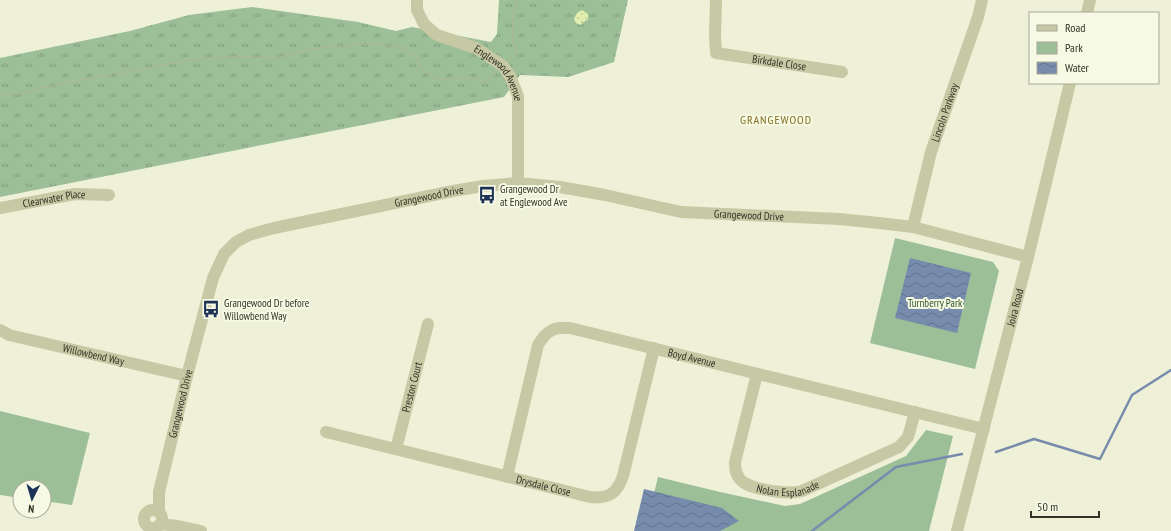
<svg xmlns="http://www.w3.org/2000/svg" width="1171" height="531" viewBox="0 0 1171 531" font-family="'PT Sans Narrow',sans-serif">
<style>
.grass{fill:url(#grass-tufts)}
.sand{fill:url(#sand-dots)}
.park{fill:#9cbf98}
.water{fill:url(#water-waves)}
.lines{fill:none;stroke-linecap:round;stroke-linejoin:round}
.stream{stroke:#778cad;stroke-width:2.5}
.path{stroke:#b4b48f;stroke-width:1.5;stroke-dasharray:2 2;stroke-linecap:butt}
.minor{stroke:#c7c8a4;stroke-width:12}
.labels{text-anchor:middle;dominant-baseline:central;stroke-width:4;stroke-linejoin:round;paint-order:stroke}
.street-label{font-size:11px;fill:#343226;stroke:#f6f9e4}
.poi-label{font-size:11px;fill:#343226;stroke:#f6f9e4;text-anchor:start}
.park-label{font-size:11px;fill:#2c522a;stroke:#f6f9e4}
.neighbourhood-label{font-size:12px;letter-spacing:1px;fill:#826f20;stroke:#f6f9e4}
</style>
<defs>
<pattern id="grass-tufts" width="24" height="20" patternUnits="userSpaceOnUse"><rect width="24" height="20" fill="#9cbf98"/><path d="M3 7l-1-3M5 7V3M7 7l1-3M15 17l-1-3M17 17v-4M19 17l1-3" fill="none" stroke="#809c7c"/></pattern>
<pattern id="sand-dots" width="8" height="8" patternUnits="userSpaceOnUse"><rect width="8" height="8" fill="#dfedae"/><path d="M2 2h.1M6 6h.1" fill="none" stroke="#c0cc96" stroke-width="1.8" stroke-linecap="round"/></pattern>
<pattern id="water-waves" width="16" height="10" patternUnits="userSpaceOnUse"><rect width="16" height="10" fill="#778cad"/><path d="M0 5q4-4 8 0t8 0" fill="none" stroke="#62738d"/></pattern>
</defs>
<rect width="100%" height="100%" fill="#eef1d8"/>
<path class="grass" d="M499,0h129l-14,62 -46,15 -48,-2 -16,22 -504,100v-139l130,-27 59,-16 63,-8 106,15 38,9 16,-4 79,15 6,-8z"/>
<path class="sand" d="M582,10l6,4v5l-8,6 -4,-2 -2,-4 3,-6z"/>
<g class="park">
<path d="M895,238l98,24 6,9 -24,98 -105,-26z"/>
<path d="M0,411l90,22 -18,72 -28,-4v-14h-24v11l-20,-3z"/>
<path d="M926,430l27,6 -24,95h-284l13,-54 62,15 65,14 15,-2 106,-48z"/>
</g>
<g class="water">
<path d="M910,258l61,15 -14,60 -62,-15z"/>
<path d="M644,489l78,19 17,13 -19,10h-86z"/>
</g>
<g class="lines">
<g class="stream">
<path d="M996,452l38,-13 66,20 32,-64 39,-25"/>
<path d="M812,531l84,-64 66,-13"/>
</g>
<g class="path">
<path d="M510,60l8,-8 -6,-12 1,-21 3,-19"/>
<path d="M0,94l11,1 49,-11 136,-25 41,-3 37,2 50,-11 52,-3 26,3 13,9 8,14 11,8 16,2 21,-3 15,4 9,-8"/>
</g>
<g class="minor">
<path id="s1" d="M417,0v10l7,14 13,11 39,13 27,18 7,10 8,20v87"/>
<path id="s2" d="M716,0l-1,36 1,17 126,19"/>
<path d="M1087,13l3,-13"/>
<path id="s3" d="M0,208l75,-14 34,1"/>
<path id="s4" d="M913,227l18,-75 47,-135 4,-17"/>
<path id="s5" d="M0,330l9,5 178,41"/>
<path id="s6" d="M757,374l-22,88c0,8 1,15 8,20 11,8 46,13 59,9l97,-44 9,-10 7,-25"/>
<path id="s7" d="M326,432l264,65c18,2 27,-3 33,-21l31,-128"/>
<path id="s8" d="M396,449l32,-125"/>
<path id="s9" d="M507,477l31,-132c9,-15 16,-18 32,-17l414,101"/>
<circle cx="153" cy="519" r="9"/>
<path id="s10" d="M159,512v-20l28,-116 26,-98 11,-24 12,-12 13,-7 25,-7 179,-37 30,-5 35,-3 42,4 45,8 76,17 158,7 40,4 34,4 115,30"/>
<path d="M160,524l18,2 23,5"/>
<path id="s11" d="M957,531l71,-274 42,-174"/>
</g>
</g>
<defs>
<g id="bus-bare" transform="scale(1.38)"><path d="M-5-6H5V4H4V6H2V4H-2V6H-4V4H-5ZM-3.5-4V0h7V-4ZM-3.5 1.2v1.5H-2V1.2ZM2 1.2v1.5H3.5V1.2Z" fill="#1c3155" stroke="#f6f9e4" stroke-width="2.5" paint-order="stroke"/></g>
</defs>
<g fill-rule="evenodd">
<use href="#bus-bare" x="487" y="195"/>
<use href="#bus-bare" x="211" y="309"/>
</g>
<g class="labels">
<g class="street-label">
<text stroke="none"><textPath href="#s2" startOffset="117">Birkdale Close</textPath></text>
<text stroke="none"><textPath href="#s1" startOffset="119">Englewood Avenue</textPath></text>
<text stroke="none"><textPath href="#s4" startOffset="119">Lincoln Parkway</textPath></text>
<text stroke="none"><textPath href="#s10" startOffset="483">Grangewood Drive</textPath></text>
<text stroke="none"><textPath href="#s3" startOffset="55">Clearwater Place</textPath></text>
<text stroke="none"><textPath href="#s10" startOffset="807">Grangewood Drive</textPath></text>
<text stroke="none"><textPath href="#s11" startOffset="231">Joira Road</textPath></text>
<text stroke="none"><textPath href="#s5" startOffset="97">Willowbend Way</textPath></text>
<text stroke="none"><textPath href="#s9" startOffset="300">Boyd Avenue</textPath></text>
<text stroke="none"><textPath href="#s8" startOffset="64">Preston Court</textPath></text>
<text stroke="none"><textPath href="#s10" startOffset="111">Grangewood Drive</textPath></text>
<text stroke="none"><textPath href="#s6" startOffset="160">Nolan Esplanade</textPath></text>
<text stroke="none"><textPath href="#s7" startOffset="224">Drysdale Close</textPath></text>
</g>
<g class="poi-label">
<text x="500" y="189">Grangewood Dr<tspan x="500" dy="13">at Englewood Ave</tspan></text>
<text x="224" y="303">Grangewood Dr before<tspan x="224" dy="13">Willowbend Way</tspan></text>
</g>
<g class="park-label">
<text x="935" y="303">Turnberry Park</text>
</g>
<g class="neighbourhood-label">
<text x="776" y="119">GRANGEWOOD</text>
</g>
</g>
<rect x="1029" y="12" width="130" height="72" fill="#f6f9e4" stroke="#a8a998"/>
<rect x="1037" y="25" width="20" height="6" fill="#c7c8a4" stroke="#a8a998"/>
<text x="1065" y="32" font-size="12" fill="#343226">Road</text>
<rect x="1037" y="42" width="20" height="12" fill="#9cbf98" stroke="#a8a998"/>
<text x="1065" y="52" font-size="12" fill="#343226">Park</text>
<rect x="1037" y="62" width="20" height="12" fill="url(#water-waves)" stroke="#a8a998"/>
<text x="1065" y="72" font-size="12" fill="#343226">Water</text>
<g transform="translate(32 499) rotate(185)"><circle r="19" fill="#f6f9e4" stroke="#a8a998"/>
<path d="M0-3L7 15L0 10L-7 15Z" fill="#1c3155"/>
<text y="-6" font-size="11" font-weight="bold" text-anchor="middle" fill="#343226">N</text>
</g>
<path d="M1031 511v6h68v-6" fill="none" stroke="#343226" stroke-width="2"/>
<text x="1037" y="511" font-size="12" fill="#343226" stroke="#f6f9e4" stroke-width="3" paint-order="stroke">50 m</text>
</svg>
